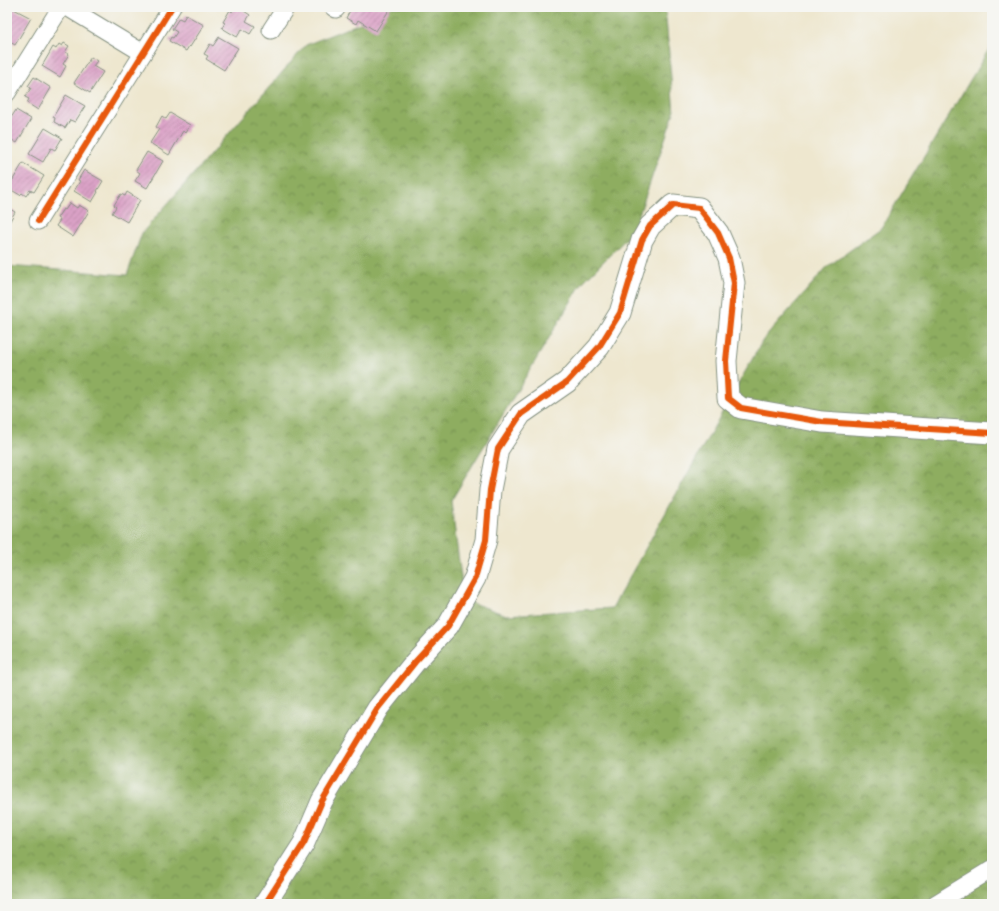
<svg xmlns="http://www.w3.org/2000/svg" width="999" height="911" viewBox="0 0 999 911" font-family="'EB Garamond',serif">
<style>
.forest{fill:url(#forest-crowns);stroke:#56754a}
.building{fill:url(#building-hatch)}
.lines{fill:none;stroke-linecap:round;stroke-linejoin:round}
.minor-casing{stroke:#869282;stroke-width:19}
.tertiary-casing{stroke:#869282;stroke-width:23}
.minor{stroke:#fff;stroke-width:17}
.tertiary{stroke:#fff;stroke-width:21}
.cycleway-casing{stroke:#f6f6f2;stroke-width:8}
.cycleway{stroke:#e8590c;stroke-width:6}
</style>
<defs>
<pattern id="forest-crowns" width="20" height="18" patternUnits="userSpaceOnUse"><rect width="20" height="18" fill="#8ead60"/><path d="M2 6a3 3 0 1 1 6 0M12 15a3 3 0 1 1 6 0" fill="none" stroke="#738e50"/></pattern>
<pattern id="building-hatch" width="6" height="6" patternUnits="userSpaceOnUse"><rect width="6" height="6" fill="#dba2c7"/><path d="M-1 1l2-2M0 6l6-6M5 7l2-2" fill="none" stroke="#b185a2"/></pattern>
</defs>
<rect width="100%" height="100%" fill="#f6f6f2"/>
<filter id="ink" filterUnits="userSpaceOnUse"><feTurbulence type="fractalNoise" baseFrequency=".025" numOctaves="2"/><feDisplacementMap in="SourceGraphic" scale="8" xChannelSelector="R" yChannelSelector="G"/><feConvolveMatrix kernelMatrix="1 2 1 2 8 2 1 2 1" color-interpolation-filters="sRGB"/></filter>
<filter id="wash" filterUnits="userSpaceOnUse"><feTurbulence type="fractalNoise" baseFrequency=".012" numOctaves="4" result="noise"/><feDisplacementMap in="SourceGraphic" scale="16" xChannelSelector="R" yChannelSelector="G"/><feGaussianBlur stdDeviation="0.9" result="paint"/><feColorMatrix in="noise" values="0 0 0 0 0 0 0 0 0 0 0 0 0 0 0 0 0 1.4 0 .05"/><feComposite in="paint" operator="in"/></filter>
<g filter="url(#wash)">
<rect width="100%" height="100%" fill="#eee7cf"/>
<path class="forest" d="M391,7h274l9,106 -41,119 -51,51 -131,218 13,99 42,15 106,-7 151,-268 64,-73 54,-39 111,-184v860h-985v-638l120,9 15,-42 164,-188 81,-33z"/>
<g id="blocks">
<g class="building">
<path d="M10,7l21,11 -16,27 -8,-5v-28z"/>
<path d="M235,7h3l12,8 -4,6 9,5 -5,8 -8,-5 -5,8 -15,-9 3,-5 -2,-1 7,-12 2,2z"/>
<path d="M352,7h39l-15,24 -18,-11 -2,4 -10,-6z"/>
<path d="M186,15l18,10 -14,22 -1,-1 -3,5 -17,-10 2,-4 2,1 4,-6 -5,-3 7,-11 4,2z"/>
<path d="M219,37l19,11 -14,22 -18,-11 2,-3 -4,-2 6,-10 3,2z"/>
<path d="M64,43l5,3 -4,6 4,2 -6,10 3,2 -6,11 -18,-11 11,-19 3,2 3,-5 3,2z"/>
<path d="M91,57l6,4 -4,5 10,6 -13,21 -16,-10z"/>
<path d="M34,77l17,11 -13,22 -11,-7 2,-4 -4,-2 6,-9 -3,-2z"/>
<path d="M66,95l19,11 -10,16 -5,-2 -5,8 -11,-6 1,-4 -2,-1z"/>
<path d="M16,110l15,9 -14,24 -10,-6v-18l2,2z"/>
<path d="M170,113l20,12 -5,8 -2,-2 -14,24 -19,-12 9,-14 -3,-2 6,-11 4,3z"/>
<path d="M45,128l17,10 -7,12 -4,-2 -8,14 -14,-8z"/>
<path d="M147,152l16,9 -16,27 -12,-7 5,-8 -4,-3z"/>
<path d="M23,163l21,13 -10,16 -4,-2 -4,6 -4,-3 -2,2 -12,-7z"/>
<path d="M84,170l19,11 -6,10 1,1 -6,10 -18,-11 6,-10 -2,-1z"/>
<path d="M127,192l13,8 -13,22 -15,-9 4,-6 -2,-2 7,-11 4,2z"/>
<path d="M70,203l7,5 2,-3 10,6 -16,26 -17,-11 4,-6 -3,-2 6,-9 2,1z"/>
<path d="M7,207l8,5 -8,14z"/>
</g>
</g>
</g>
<g filter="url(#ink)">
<use href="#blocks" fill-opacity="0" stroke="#869282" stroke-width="1"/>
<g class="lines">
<g class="minor-casing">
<g id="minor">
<path d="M67,7l76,46"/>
<path d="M333,7l3,2 1,-2"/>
<path d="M271,30l15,-23"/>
<path d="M7,93l54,-86"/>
<path d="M38,221l134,-214"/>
<path d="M935,904l57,-35"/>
</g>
</g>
<g class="tertiary-casing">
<path id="tertiary" d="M265,904l39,-61 18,-42 56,-93 37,-46 33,-36 27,-48 11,-38 4,-50 8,-41 23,-35 46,-32 32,-35 21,-34 22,-73 8,-14 23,-21 26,3 19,25 11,25 5,25 -8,78 2,37 13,10 81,14 170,11"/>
</g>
<use href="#minor" class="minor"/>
<use href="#tertiary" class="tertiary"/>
<g class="cycleway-casing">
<g id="cycleway">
<path d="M38,221l134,-214"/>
<path d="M265,904l39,-61 18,-42 56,-93 37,-46 33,-36 27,-48 11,-38 4,-50 8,-41 23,-35 46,-32 32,-35 21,-34 22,-73 8,-14 23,-21 26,3 19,25 11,25 5,25 -8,78 2,37 13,10 81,14 170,11"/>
</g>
</g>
<use href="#cycleway" class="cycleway"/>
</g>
</g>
<rect width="999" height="911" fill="none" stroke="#f6f6f2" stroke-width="24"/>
</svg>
